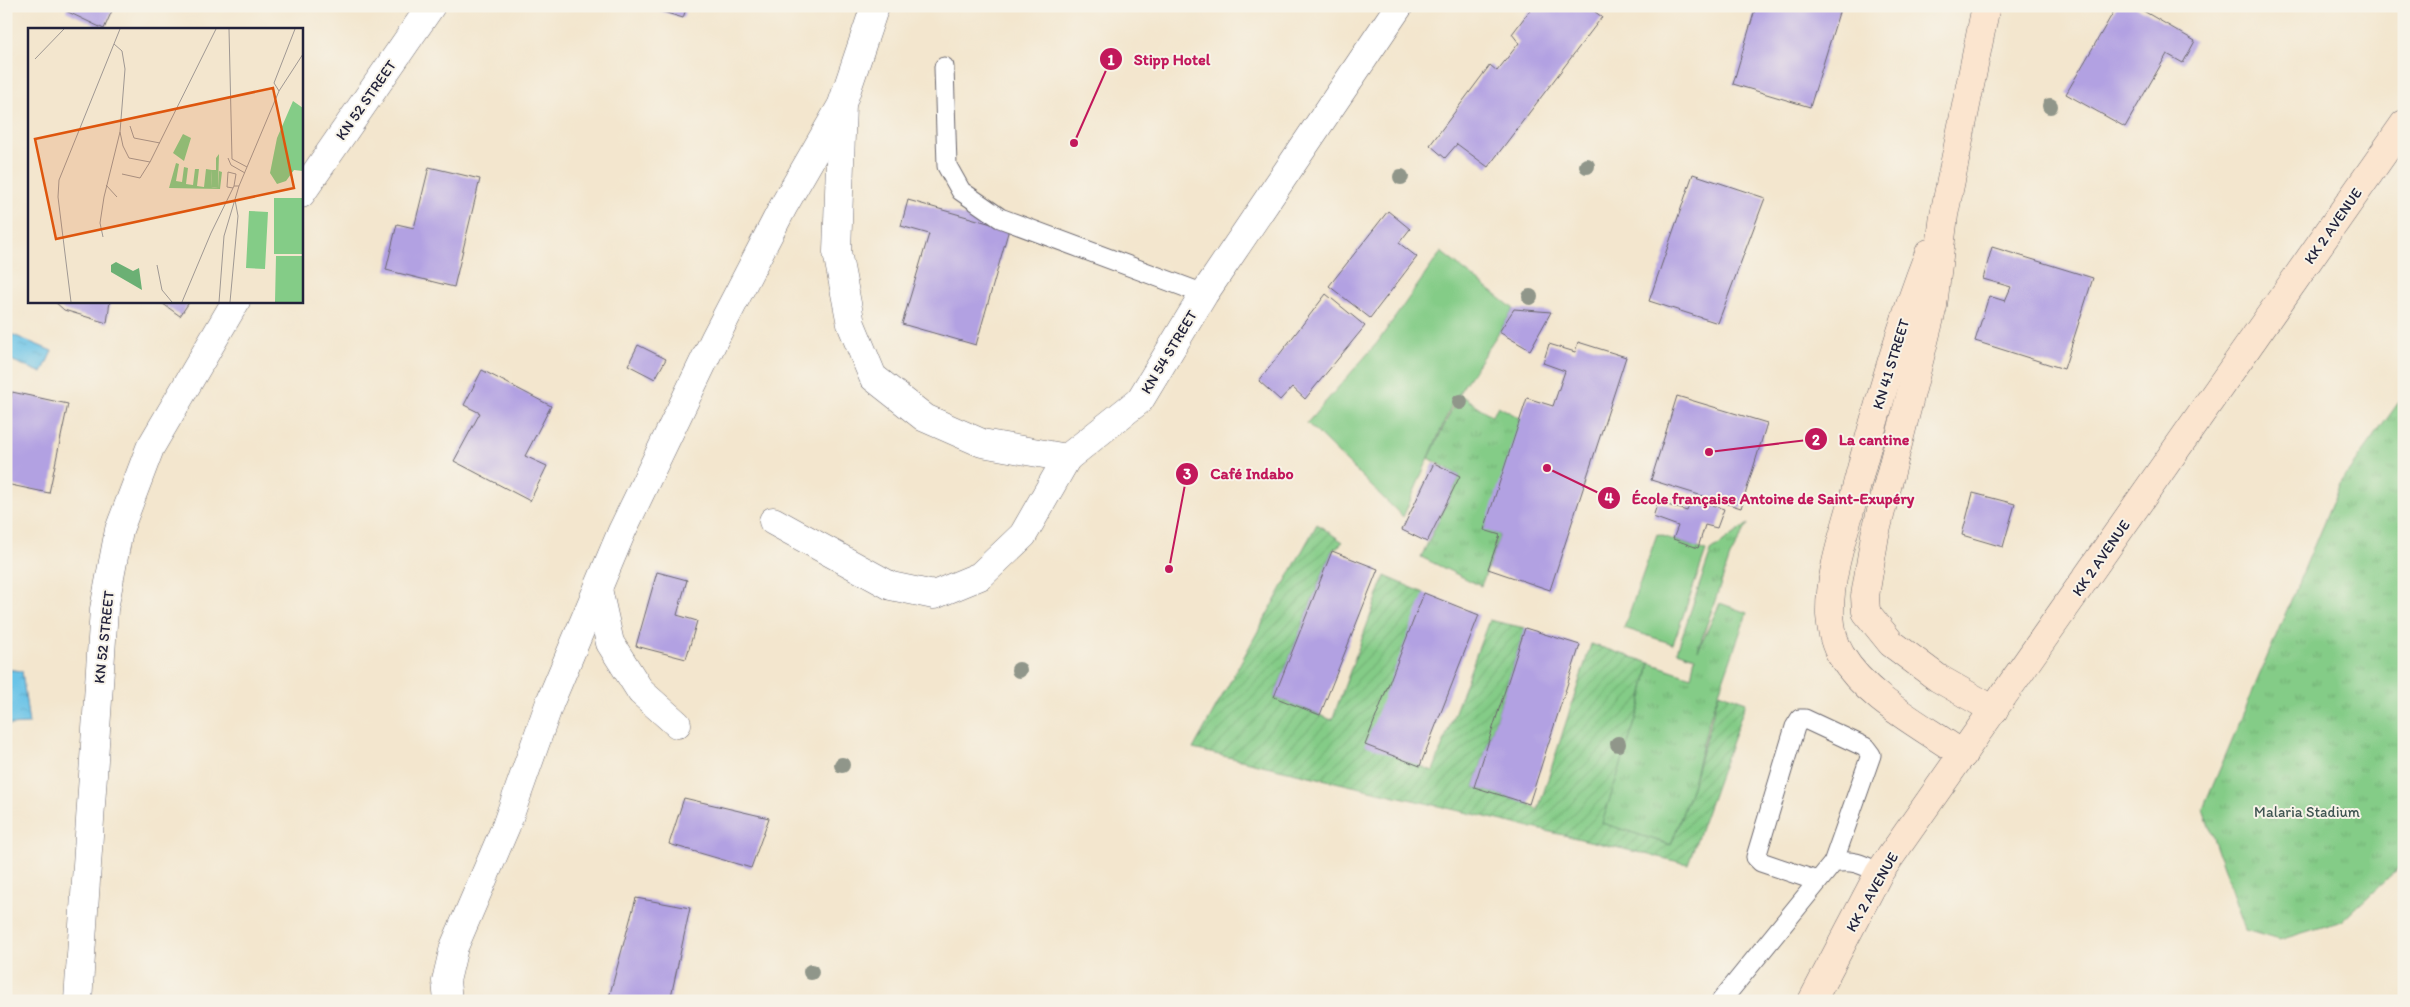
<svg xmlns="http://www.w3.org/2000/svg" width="2410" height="1007" viewBox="0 0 2410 1007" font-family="Itim,sans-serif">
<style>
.park{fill:url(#park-tufts);stroke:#537761}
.garden{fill:url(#garden-furrows);stroke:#537761}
.pitch{fill:#84cc87;stroke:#537761}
.water{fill:url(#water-ripples);stroke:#467291}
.building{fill:#b2a1e2}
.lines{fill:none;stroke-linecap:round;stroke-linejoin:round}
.lane-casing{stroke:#6b676e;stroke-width:21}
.street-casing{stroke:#6b676e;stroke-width:29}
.secondary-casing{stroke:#6b676e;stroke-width:29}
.lane{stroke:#fff;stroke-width:19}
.street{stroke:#fff;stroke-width:28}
.secondary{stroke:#fbe5cf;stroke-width:28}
.tree{fill:#90968a}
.labels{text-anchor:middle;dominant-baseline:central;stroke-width:4;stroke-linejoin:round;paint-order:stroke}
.street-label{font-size:15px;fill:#22223b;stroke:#f7f3e8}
.park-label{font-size:15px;fill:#3f5552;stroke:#f7f3e8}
.inset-road{fill:none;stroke:#9f9893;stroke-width:1}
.view{fill:#de560e;fill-opacity:0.15;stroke:#de560e;stroke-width:2.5}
.inset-edge{fill:none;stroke:#22223b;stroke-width:2.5}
.leader{fill:none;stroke:#c2185b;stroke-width:2}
.callout-dot{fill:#c2185b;stroke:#f7f3e8;stroke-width:2}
.mark-label{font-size:15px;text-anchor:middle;font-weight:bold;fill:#fff}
.callout-label{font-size:16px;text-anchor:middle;font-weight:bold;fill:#c2185b;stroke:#f7f3e8;stroke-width:4;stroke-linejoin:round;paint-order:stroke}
</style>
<defs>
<pattern id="park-tufts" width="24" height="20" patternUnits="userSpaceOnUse" patternTransform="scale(1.25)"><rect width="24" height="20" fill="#84cc87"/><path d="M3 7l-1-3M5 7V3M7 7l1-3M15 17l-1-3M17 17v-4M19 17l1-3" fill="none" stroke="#72af75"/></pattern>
<pattern id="garden-furrows" width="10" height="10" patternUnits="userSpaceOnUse" patternTransform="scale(1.25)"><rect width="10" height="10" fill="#84cc87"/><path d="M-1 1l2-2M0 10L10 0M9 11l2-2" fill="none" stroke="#72af75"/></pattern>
<pattern id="water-ripples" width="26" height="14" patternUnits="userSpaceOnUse" patternTransform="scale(1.25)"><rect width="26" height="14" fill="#69c3e7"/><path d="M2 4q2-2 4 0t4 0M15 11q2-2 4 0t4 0" fill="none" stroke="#5ba7c7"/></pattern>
</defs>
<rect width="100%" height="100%" fill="#f7f3e8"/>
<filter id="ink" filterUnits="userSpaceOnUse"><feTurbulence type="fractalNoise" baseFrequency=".02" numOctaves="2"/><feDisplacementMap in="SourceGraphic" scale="10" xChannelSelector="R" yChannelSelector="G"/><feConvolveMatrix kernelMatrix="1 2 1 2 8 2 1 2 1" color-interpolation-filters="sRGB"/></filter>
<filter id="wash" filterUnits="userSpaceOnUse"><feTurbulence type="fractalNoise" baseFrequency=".0096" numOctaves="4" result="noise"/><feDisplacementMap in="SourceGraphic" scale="20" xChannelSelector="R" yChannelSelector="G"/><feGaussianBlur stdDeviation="1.12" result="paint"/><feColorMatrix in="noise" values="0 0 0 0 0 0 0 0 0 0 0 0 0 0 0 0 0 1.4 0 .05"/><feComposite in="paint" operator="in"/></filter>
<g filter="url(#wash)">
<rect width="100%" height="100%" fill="#f3e6ce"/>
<g class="park">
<path d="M1459,394l33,22 6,-10 31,17 -45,106 16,6 -19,51 -60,-29 39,-81 -31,-18z"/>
<path d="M2404,395v468l-62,58 -63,19 -34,-10 -42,-121 137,-325z"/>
<path d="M1748,524l-18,33 -32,93 22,-47 27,10 -38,107 -17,67 -21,58 -70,-22 38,-113 11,-47 41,14 4,-20 -18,-6 34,-100z"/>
</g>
<path class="garden" d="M1317,524l26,18 -11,9 -58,146 58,23 53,-144 39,17 -4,173 13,5 56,-151 36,8 -51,159 55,17 9,6 53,-166 59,19 -11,47 -37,113 69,22 21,-58 27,-95 27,10 -58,162 -495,-115z"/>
<g class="pitch">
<path d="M1441,252l73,57 -61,93 -50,115 -96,-94 70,-80z"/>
<path d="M1657,534l49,17 -33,93 -49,-16z"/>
</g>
<g class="water">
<path d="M6,332l46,19 -10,22 -36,-15z"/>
<path d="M6,669l16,2 7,53 -23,1z"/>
</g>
<g id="blocks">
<g class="building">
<path d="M68,6h46l-10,23 -38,-18z"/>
<path d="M644,6h43l-4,12z"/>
<path d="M1533,6h54l15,11 -114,150 -31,-23 -12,14 -15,-13 60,-80 7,6 22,-28 -7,-9z"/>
<path d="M1756,6h85l-31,101 -77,-23z"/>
<path d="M2117,6h18l60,35 -12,22 -16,-9 -42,73 -59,-33z"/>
<path d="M429,167l51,12 -26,108 -68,-17 11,-46 17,4z"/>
<path d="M1693,174l72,24 -47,125 -69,-22z"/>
<path d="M908,200l101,29 -33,116 -74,-21 27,-90 -28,-8z"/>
<path d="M1388,211l22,18 -11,14 18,14 -47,61 -41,-32z"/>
<path d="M1992,247l101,31 -29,91 -89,-28 14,-45 16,5 6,-14 -28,-8z"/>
<path d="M1326,294l39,32 -60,73 -13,-12 -12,13 -21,-19z"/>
<path d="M54,301h56l-3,22 -43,-13z"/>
<path d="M159,301h31l-10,15z"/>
<path d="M1514,309l37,3 -21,38 -31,-18z"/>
<path d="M1578,342l48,15 -76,233 -62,-21 12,-34 -16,-5 43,-132 26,8 12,-35 -22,-8 6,-19 26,8z"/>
<path d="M638,345l28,14 -11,20 -27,-14z"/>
<path d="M482,370l69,36 -26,50 22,10 -17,35 -76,-40 26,-48 -16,-8z"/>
<path d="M12,392l56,12 -19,89 -43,-9v-64z"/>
<path d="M1677,396l90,27 -26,85 -90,-28z"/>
<path d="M1434,463l26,13 -33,66 -25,-12z"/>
<path d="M1973,493l42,11 -12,43 -41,-12z"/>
<path d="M1691,498l33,11 -7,19 -12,-3 -7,23 -25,-9 5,-13 -25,-9 5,-15 29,9z"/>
<path d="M1332,551l46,18 -58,146 -46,-18z"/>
<path d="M657,572l30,8 -10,35 20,6 -11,38 -50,-13z"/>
<path d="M1424,593l55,22 -59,151 -55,-21z"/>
<path d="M1525,628l55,17 -51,159 -55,-17z"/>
<path d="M684,798l85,20 -18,50 -82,-24z"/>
<path d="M636,898l54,10 -20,93h-62z"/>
</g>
</g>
</g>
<g filter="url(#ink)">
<use href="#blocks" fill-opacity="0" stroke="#6b676e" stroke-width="1"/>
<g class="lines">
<g class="lane-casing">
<g id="lane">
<path d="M944,67l3,99 14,25 39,27 204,76"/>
<path d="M1817,881l-56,-19 -5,-5 39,-130 5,-8h5l60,28 6,8 -38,108"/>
<path d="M1721,1001l112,-138c19,-4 29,1 46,10"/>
</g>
</g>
<g class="street-casing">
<g id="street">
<path d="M875,6l-33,98 -5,148 14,72 22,53 52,41 57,25 85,15 73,-58 64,-106 195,-288"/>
<path d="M301,194l130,-188"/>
<path d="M773,521l118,65 43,9 46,-19 43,-41 44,-77"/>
<path d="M598,589l12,54 31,49 36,32"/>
<path d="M78,1001l26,-392 15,-79 31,-82 86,-147"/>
<path d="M448,1001l-2,-20 8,-34 52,-121 44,-124 72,-171 92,-191 69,-133 57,-99"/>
</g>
</g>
<g class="secondary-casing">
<g id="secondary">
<path d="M1986,6l-42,209 -11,91 -58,229 -10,61 1,16 25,31 47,35 56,32"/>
<path d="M1929,253c-31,79 -54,161 -75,243 -10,38 -25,79 -24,119 1,13 4,29 11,40 26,44 82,71 122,100"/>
<path d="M1812,1001l67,-128 525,-749"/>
</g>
</g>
<use href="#lane" class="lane"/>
<use href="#street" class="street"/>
<use href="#secondary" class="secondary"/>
</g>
<g class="tree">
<circle cx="2050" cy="106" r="8"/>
<circle cx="1587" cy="166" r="8"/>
<circle cx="1401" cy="177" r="8"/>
<circle cx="1530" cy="297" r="8"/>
<circle cx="1460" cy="402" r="8"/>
<circle cx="1019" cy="670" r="8"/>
<circle cx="1618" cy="744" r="8"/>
<circle cx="842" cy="765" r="8"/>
<circle cx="811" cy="972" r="8"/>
</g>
</g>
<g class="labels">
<g class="street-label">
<text transform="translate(366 100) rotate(-55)">KN 52 STREET</text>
<text transform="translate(2333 226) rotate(-55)">KK 2 AVENUE</text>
<text transform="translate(1169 352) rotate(-59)">KN 54 STREET</text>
<text transform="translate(1891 364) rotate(-73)">KN 41 STREET</text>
<text transform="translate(2101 558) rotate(-55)">KK 2 AVENUE</text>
<text transform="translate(104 637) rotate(-84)">KN 52 STREET</text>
<text transform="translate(1872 892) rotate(-60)">KK 2 AVENUE</text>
</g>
<g class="park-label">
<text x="2307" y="812">Malaria Stadium</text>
</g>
</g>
<g transform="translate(28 28)">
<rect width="275" height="275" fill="#f3e6ce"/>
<path d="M88,234l17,9 6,-3 3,22 -31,-18v-7z" fill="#6bb074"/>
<path d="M265,73l10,7v63l-9,-1 -8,11 -9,3 -7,-11 7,-35zM191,126l-1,34 -7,-1 1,-17h4v-12z" fill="#84cc87"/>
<path d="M148,135l3,1 -3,17 6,1 2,-15 4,1 -2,16 7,1 2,-16h4l-2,17 7,1 2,-18 6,1 -1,17 7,1 1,-17 3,1 -2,17 -51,-1z" fill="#84cc87"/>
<path d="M155,106l8,4 -7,23 -11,-8zM246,170h29v56h-29zM221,183l19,1 -3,57 -19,-1zM248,228h27v46h-28z" fill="#84cc87"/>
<path class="inset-road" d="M201,1l3,130 15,8M86,16l8,7 3,18 -5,63 3,14 6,12 21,4 66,-133M7,31l29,-30M251,63l-5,-8 21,-54M102,98l4,12 26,5M200,130l3,7 14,8M94,146l18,4 10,-16M78,157l11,12M205,160l-6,-1 1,-15 8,2 -2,12M75,209l-3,-14 4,-26 16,-65M129,237l5,25 10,12M43,274l-13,-105 1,-17 61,-151M154,274l29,-69 23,-47h5M191,274l5,-66 15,-50 40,-95 24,-37M202,274l8,-86 -3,-16"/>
<path class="view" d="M245,60l21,100 -238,51 -21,-100z"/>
<rect width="275" height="275" class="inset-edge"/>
</g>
<path class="leader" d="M1074 143L1111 59M1709 452L1816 439M1169 569L1187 474M1547 468L1609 498"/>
<g class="callout-dot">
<circle cx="1074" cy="143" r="5"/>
<circle cx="1709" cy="452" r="5"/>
<circle cx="1169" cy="569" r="5"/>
<circle cx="1547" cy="468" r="5"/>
<circle cx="1111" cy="59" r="12"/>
<circle cx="1816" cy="439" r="12"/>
<circle cx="1187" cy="474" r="12"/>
<circle cx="1609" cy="498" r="12"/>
</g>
<g class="mark-label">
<text x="1111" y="65">1</text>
<text x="1816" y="445">2</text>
<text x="1187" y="479">3</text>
<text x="1609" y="503">4</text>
</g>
<g class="callout-label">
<text x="1172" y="65">Stipp Hotel</text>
<text x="1874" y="445">La cantine</text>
<text x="1252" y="479">Café Indabo</text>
<text x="1773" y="504">École française Antoine de Saint-Exupéry</text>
</g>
<rect width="2410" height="1007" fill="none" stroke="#f7f3e8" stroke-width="25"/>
</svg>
